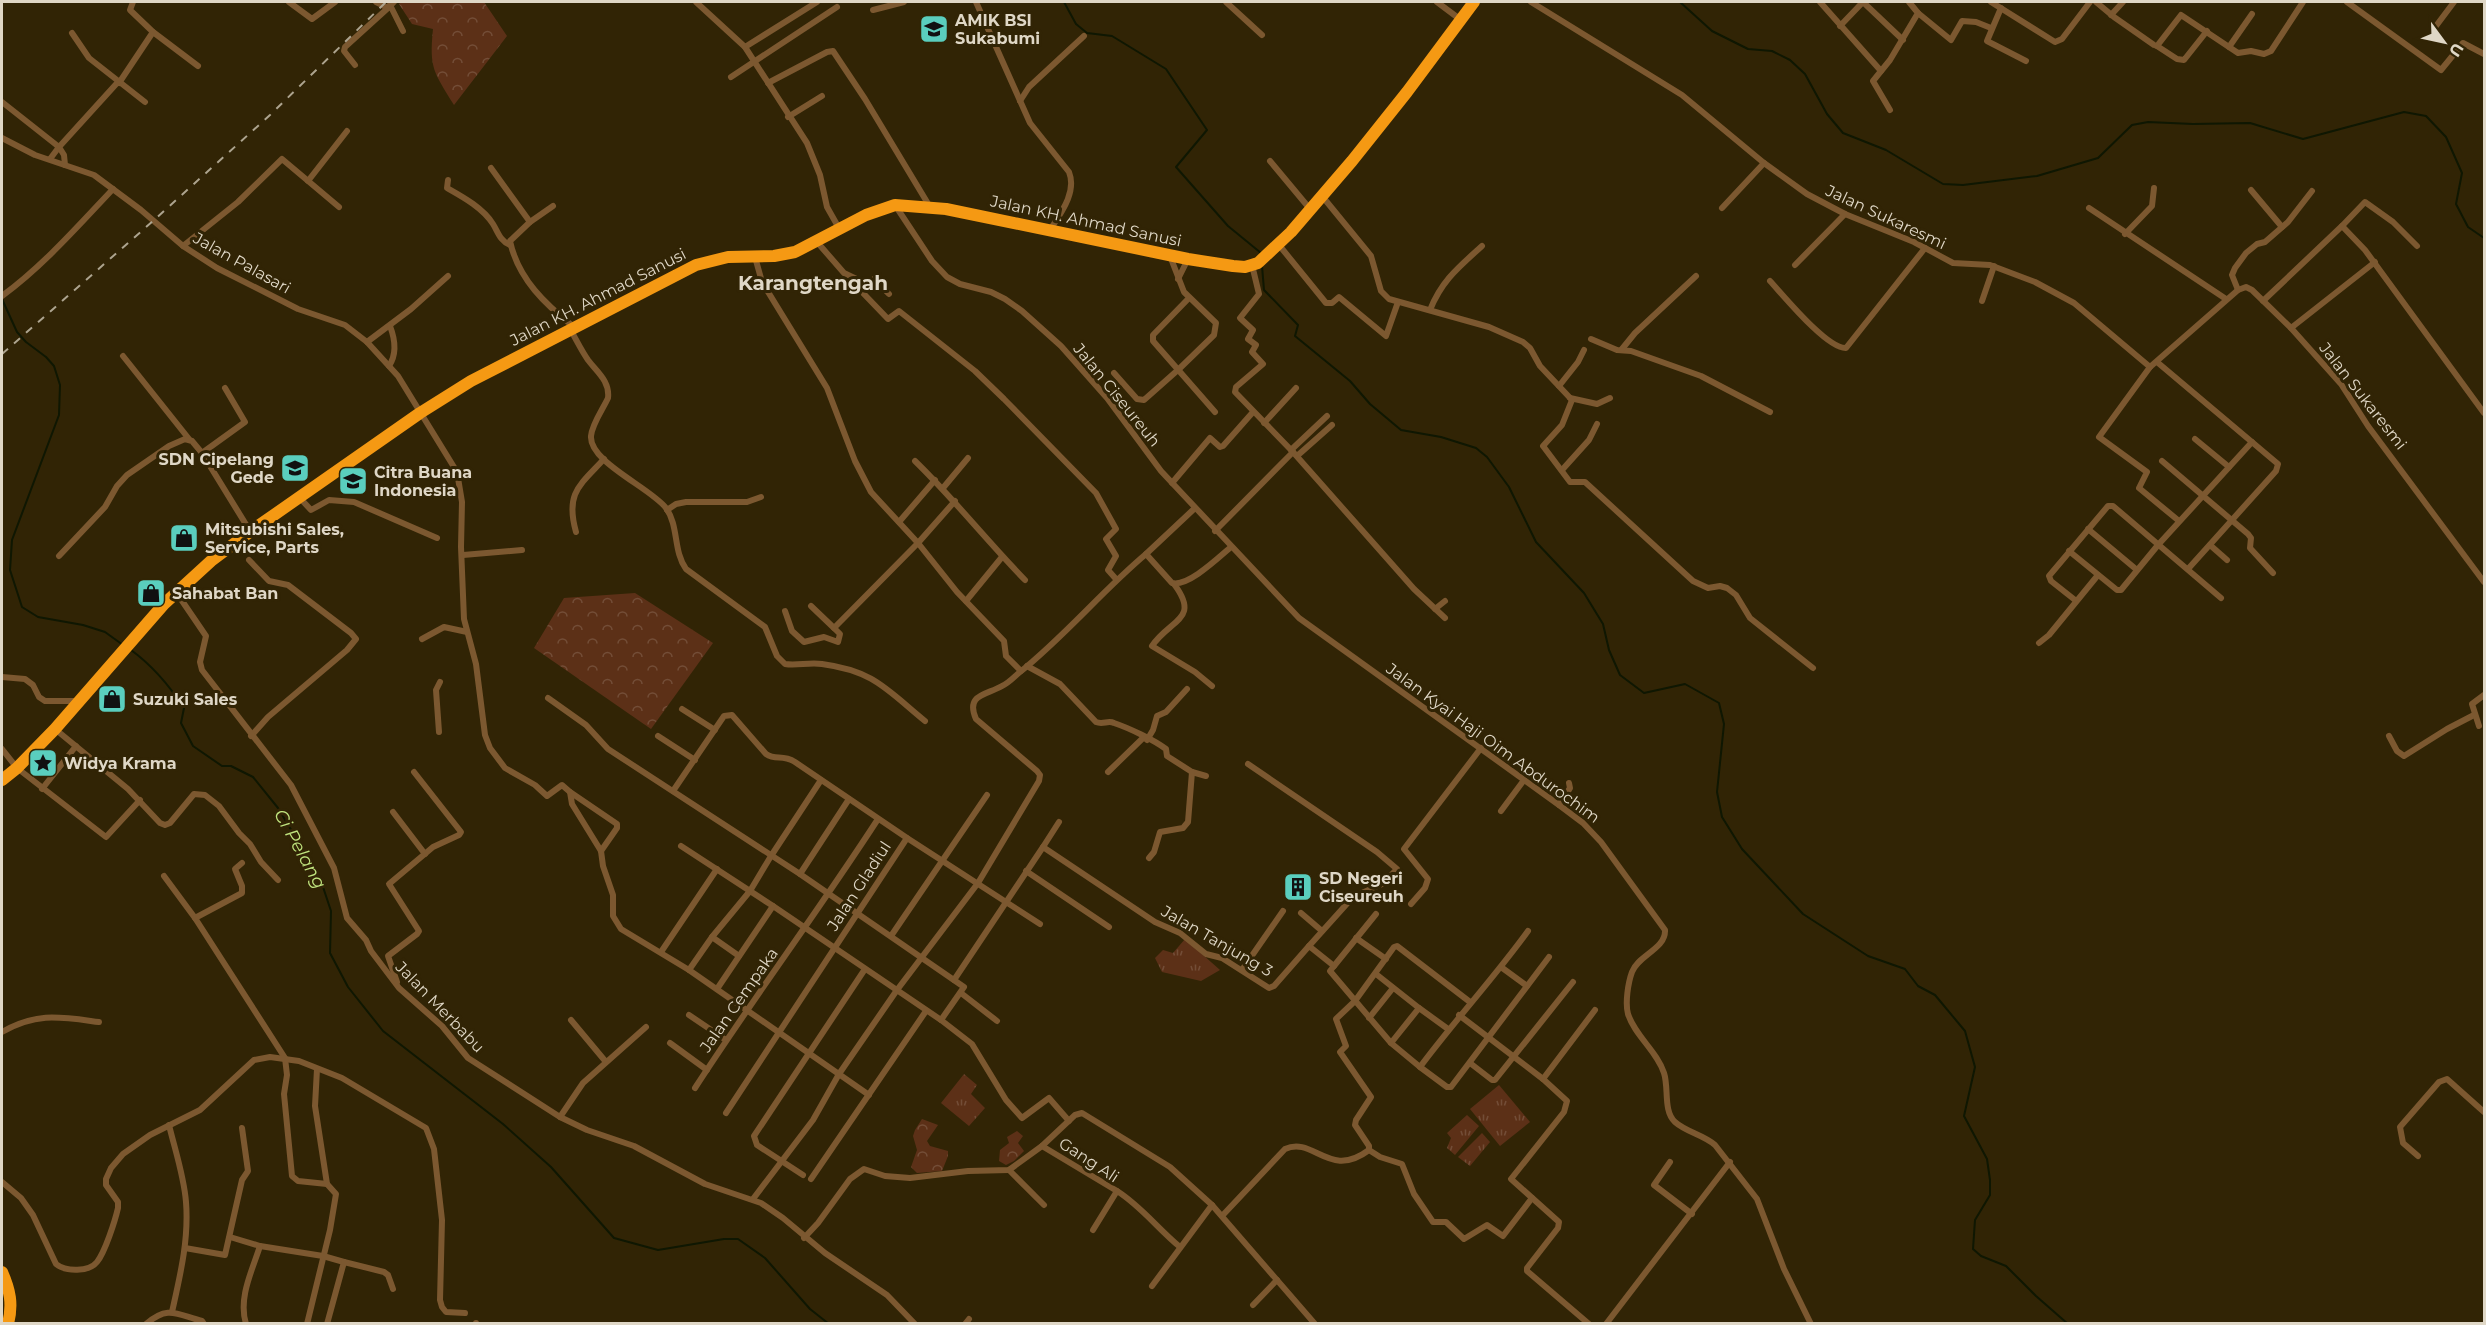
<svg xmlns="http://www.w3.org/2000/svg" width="2486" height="1325" viewBox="0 0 2486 1325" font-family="Montserrat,sans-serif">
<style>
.grass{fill:url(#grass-tufts)}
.forest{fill:url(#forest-crowns)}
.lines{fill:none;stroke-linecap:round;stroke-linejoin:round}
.stream{stroke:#0f1702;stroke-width:2}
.street{stroke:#7c5830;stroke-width:6}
.highway{stroke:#f59913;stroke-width:12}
.rail{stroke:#ada48f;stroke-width:2;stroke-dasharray:8 8;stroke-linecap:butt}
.labels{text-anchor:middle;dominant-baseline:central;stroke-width:6;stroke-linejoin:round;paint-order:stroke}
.poi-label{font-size:16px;font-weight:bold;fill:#dfd7c6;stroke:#312405;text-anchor:start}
.street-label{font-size:16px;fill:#dfd7c6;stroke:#312405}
.water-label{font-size:18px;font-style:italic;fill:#c1e57f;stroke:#312405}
.quarter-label{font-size:20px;font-weight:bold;fill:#dfd7c6;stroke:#312405}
</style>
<defs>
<pattern id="grass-tufts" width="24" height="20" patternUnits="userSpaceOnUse" patternTransform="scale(1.5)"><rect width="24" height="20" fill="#5c3017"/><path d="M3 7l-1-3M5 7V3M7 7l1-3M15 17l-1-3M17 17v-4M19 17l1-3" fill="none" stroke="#734d37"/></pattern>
<pattern id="forest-crowns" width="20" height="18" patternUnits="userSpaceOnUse" patternTransform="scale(1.5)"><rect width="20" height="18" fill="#5c3017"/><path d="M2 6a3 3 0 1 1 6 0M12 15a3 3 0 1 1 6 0" fill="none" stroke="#734d37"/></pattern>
</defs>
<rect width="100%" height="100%" fill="#312405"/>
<g class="grass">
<path d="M1185,939l35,31 -19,11 -39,-9 -7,-14 8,-8 10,3z"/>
<path d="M964,1074l13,11 -6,9 14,14 -16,18 -28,-23z"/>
<path d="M1499,1085l31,37 -30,24 -30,-37z"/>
<path d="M1467,1115l12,11 -24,29 -8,-7 4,-10 -4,-5z"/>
<path d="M1482,1133l8,9 -20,24 -12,-9z"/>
</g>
<g class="forest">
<path d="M401,2h83l23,34 -53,69c-20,-33 -25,-36 -21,-76l-21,-5 -13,-20z"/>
<path d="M635,593l78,50 -62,86 -117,-81 30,-50z"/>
<path d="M922,1119l16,6 -11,16 3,5 18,5v5l-6,15 -25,2 -6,-6 6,-17 -4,-14 2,-6z"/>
<path d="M1017,1131l6,5 -5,7 6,8 -10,10 -8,4 -7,-4 1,-11 9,-7 -2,-6z"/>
</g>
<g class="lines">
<g class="stream">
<path d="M1064,2l12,22 11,9 25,3 54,33 41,61 -31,37 52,59 33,27"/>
<path d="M1680,2l32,29 36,18 24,2 18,9 15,14 22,40 16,19 43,17 57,34 20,1 74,-9 61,-18 34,-33 16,-3 45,2 57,-1 53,16 101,-27 22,4 20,21 16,36 -6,31 12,23 16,11"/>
<path d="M1262,266l2,24 34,35 -3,11 55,45 20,23 31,26 40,7 35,11 11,9 22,30 27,55 48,51 19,31 6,26 11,25 24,18 41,-9 34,19 5,21 -7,68 5,25 20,32 61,65 65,42 37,13 13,17 17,9 30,36 10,36 -11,49 23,43 3,21v15l-15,25 -2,29 8,7 25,10 30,30 32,28"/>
<path d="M2,299l15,33 9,10 20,15 8,9 6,19 -1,30 -47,125 -2,30 12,37 16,10 45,8 22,7 18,13"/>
<path d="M131,650c22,16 38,35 53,58l-3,15 12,23 29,20h9l22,11 25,31 42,70 11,33 -1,42 18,34 35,44 120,93 48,43 63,71 44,12 66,-11h14l27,19 45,51 19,15"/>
</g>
<g class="street">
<path d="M133,2l-3,8 23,22 45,34"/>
<path d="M289,2l23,17 23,-17"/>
<path d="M376,2l12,6 6,-6"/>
<path d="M696,2l49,45 62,96 13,32 7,32 13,23"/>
<path d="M976,2l54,121 39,49c8,20 -8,41 -19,58"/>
<path d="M1226,2l36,33"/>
<path d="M1437,2l24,18"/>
<path d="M1531,2l151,93 82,68 43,31 38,20 69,28 39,21 37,2 45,17 39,21 76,64 88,-77 8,-3 6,3 39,38 50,56 27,42 116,156"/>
<path d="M1820,2l61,69"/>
<path d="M1863,2l40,38"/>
<path d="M1991,2l64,40 7,-3 28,-37"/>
<path d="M2096,2l18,15 40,28 3,1 24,-31 57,38 13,-2 13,3 7,-3 32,-49"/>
<path d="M2347,2l94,68 22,-27 21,11"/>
<path d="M390,5l13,26"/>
<path d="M2001,8l-14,33 39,20"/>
<path d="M873,10l31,-8"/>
<path d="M1918,13l33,27 11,-19 14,1 15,6"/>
<path d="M2111,15l12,-13"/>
<path d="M1840,26l23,-24"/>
<path d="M2433,30l21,-28"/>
<path d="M72,33l17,25 56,44"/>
<path d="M2157,46l20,13 7,1 23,-29"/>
<path d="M745,47l72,-45"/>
<path d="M2229,47l23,-33"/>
<path d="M355,65l-11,-14 1,-4 43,-39"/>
<path d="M731,77l106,-70"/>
<path d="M119,83l34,-51"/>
<path d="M768,83l59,-31 6,-1 32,48 65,108"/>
<path d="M1020,101l9,-14 55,-51"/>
<path d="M2,102l57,45 -9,12"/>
<path d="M1890,110l-17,-29 17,-21 28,-47 -9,-11"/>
<path d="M788,117l34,-21"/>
<path d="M2,138l33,17 59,20 47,35 42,36 34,22 81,41 47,16 22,17 31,34 59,96 5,30 -1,45 3,72 12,45 9,71 5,13 15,20 30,17 12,11 15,-11 8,7 2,12 29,47 2,15 10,29v21l8,13 68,41 180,125"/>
<path d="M1270,161l40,48"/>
<path d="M65,165l-1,-10 -5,-8 59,-65"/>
<path d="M491,168l39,54 -20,19c8,38 36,64 64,86"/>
<path d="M448,180l-1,8c16,9 36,20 46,36 5,8 7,17 17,21"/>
<path d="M308,181l39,-50"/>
<path d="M2251,190l31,37"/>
<path d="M1322,196l49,60 10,35 8,8 100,28 34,15 7,6 10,18 32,34 -10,25 -19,21 27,36h15l108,99 15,7 12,-2 7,2 9,7 14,23 63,50"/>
<path d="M895,205l37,56 15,16 13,7 31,8 14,7 17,12 39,35 46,52 54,73 138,147 260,187 24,18 18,19 64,88c1,19 -27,25 -33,42 -4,11 -7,31 -4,42 7,22 29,37 36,59 5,15 -1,38 11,49 11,10 29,13 40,23l42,54 27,70 27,55"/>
<path d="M1722,208l42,-45"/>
<path d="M2089,208l137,91"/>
<path d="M530,222l23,-16"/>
<path d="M2342,226l23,-24 28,20 24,24"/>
<path d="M2125,234l27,-28 2,-18"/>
<path d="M817,242l27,31 25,12 5,-6 15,15"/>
<path d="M1279,245l47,58h6l7,-6 47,39 12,-34"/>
<path d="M183,246l55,-44 44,-43 57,48"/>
<path d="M755,257l7,25 65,106 28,73 16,31 47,51 39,49 47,49 2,15 15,15"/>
<path d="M1252,265l7,29 -19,24 13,12 -5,9 8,6 -4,7 11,12 -27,23 -1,5 58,60 121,137 31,29"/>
<path d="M1795,265l50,-51"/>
<path d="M1178,279l10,-20"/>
<path d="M1770,281c13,14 57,68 76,67l79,-100"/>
<path d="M869,285l-6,8 25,26 11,-8 76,60 29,28 92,94 20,36 -10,10 10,17 -8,14 8,9"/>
<path d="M2238,290l-6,-15 3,-7 11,-15 11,-9 8,-2 23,-20 24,-31"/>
<path d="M2,296c41,-30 76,-70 111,-107"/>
<path d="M1189,298l-36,37v6l62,71"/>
<path d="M1982,301l12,-35"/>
<path d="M2263,301l79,-75 23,24 119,163"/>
<path d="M1430,310c12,-30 29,-43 52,-64"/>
<path d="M2291,328l84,-66"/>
<path d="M570,329c6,10 11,21 18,31 9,12 22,21 20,38 -5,11 -16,26 -17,38 -2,26 60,52 75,72 13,18 7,43 20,61l79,58 12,29 8,8c12,2 24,-2 37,0 52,7 64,25 103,57"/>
<path d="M1591,339l26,11 14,1 70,25 69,36"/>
<path d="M367,342l44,-33 37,-33"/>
<path d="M1622,349l13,-16 61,-57"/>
<path d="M123,356l66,83"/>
<path d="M2157,362l121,102 -2,7 -88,98"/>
<path d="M389,366c8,-12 6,-27 1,-40"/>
<path d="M2150,367l-51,70 48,35 -8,16 40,33"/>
<path d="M1114,373l23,26 7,1 35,-31 35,-34 2,-12 -32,-31 -14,-36"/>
<path d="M1559,386l19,-24 6,-12"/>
<path d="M1570,398l27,6 13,-6"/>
<path d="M1264,423l32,-35"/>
<path d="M2195,439l34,28"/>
<path d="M1291,450l36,-34"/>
<path d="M202,453l43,-31 -20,-34"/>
<path d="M1297,456l35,-31"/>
<path d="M915,461c39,38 72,80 110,119"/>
<path d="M2162,461l86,73 3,4 -1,10 23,25"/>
<path d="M1562,470l27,-30 8,-16"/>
<path d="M1172,483l38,-45 10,9 3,-1 30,-34"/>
<path d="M943,488l25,-30"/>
<path d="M299,497l12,13 18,-10 25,2 83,36"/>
<path d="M667,510l9,-6 10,-2h61l14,-5"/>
<path d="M899,522l36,-42"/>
<path d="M2088,529l49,41"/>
<path d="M1215,531l78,-79"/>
<path d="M576,532c-11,-39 4,-47 28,-73"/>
<path d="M2210,545l17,15"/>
<path d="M2069,551l48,39h4l37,-45 94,-103"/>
<path d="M1146,554l49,-46"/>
<path d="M463,555l59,-5"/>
<path d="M59,556l46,-49 12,-21 10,-11 42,-29 16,-7 7,2 10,12 48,78"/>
<path d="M249,560l20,21 19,4 63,48 5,6 -9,11 -79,67 -17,19"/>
<path d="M1174,584c27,36 -4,35 -22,62l43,26 17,14"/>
<path d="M176,592l30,44 -6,26 2,8 89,115 43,83 13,50 19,22 5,11 28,37 43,38 26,32 92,59 27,13 47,16 71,38 56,19 22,15 42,35 62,42 28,29"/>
<path d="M2075,600l-24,-19 -2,-5 59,-70h5l108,92"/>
<path d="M966,601l36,-44"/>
<path d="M811,606l23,22 84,-85 37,-42"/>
<path d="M1435,609l10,-8"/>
<path d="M785,611l7,20 12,11 20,-5 14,5 2,-8 -6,-6"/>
<path d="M422,639l22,-12 23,5"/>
<path d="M2039,643l10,-8 49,-60"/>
<path d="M1027,666l33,18 36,38c7,3 12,-2 18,1 15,5 40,17 52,26l1,7 25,16 14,4"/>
<path d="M2,677l23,2 8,6 6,12 6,4h35"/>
<path d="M548,698l38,27 22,24 192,125 164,113 -23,33"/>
<path d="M682,709l33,21"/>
<path d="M2479,726l-7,-22 12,-9"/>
<path d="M55,729l73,60 32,34 5,2 5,-2 24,-29 11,1 14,11 20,27 11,11 11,18 17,18"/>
<path d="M439,732l-3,-42 4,-8"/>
<path d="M658,736l37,24"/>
<path d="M2389,736l8,15 7,5 43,-27 27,-14"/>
<path d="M1147,740l6,-10 4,-14 9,-4 21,-23"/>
<path d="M2,749l15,19 89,69 34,-37"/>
<path d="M1248,764l129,88 20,17 -15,15 -29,13 -44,49"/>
<path d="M1108,772l35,-34"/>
<path d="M42,789l34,-43"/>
<path d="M673,791l51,-75 8,-1 34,39c10,7 16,0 29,8l112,76 133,86"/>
<path d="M570,792l47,32v4l-16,23"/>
<path d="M1559,805l11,-17 -1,-5"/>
<path d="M1501,811l23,-31"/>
<path d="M393,812l32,42"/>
<path d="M681,846l92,60 168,114 31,24 34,56 16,18 27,-20 20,23"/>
<path d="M1043,847l16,-25"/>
<path d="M1149,858l5,-6 6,-20 23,-4 5,-6 4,-50"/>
<path d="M1026,871l83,56"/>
<path d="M800,874l49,-75"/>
<path d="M164,876l31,42 90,140 2,17 -3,19 8,82 6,5 29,3 9,10 -6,36 -23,94"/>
<path d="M1411,904l14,-16 3,-9 -24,-30 77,-101"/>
<path d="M1301,913l21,18"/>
<path d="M195,918l47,-25v-7l-7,-17 7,-6"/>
<path d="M891,936l96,-141"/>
<path d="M712,937l27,19"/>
<path d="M1356,938l30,21"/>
<path d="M661,952l56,-83"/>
<path d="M1334,966l42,-52"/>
<path d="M1501,967l26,19"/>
<path d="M689,970l23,-33 38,-46 21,-35 50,-76"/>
<path d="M1242,970l41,-59"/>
<path d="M1376,974l43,34"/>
<path d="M954,980l89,-133 112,75 25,11 26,21 16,4 47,30 5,-2 35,-40 25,20 -4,5 61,72 29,24c35,-47 74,-89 108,-136"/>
<path d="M397,982l-9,-26 29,-22 2,-3 -30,-47 44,-37 26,-12 2,-3 -47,-60"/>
<path d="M717,989l56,-83"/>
<path d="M961,993l36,28"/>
<path d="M1470,1002l-73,-56 -3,1 -39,54 -19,18 10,27 -6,6 31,45 -15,23 -1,5 14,21v4l11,7 22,7 12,30 19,28h13l18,17 23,-14 16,11 29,-38"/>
<path d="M689,1015l37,25"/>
<path d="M1459,1015l84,64 24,22 -3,11 -53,67 48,43 -1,6 -31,40v3l62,53"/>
<path d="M1369,1018l24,-30"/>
<path d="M571,1020l35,42"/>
<path d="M2,1032c35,-20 58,-15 97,-10"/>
<path d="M670,1043l37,27"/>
<path d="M1391,1043l28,-35 29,21"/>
<path d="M1470,1063l22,17h3l78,-98"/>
<path d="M1420,1067l27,20h4l98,-130"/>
<path d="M317,1069l-2,37 12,78"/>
<path d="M1543,1079l52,-69"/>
<path d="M695,1088c59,-91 124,-178 183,-269"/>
<path d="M726,1113l181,-275"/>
<path d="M560,1117l23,-34 63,-56"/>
<path d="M169,1125c6,25 15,51 17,77 3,38 -6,74 -14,110"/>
<path d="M1042,1146l75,45 -24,39"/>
<path d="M2418,1156l-15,-13 -3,-16 39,-45 8,-3 37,33"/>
<path d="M1670,1162l-16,23 38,29"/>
<path d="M1009,1170l35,35"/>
<path d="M803,1175l-46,-30 -3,-9 111,-167"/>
<path d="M811,1179l115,-168"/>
<path d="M2,1182l19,16 12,17 23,49c10,8 33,8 41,-2 8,-10 18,-41 21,-54v-6l-12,-17v-6l5,-11 12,-14 27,-19 50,-25 54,-50 16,-3 29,4 43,17 84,50 8,21 8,71 -2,80 2,7 4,5 19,1"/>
<path d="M1117,1191c24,15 41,38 63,56"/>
<path d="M753,1199l60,-79 26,-46 58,-84 81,-107 61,-102 1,-6 -3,-4 -61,-52c-11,-25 11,-24 26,-33 7,-3 13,-10 18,-14 45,-36 82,-81 126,-118l26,29c16,4 46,-25 59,-36"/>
<path d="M1222,1216l63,-67c29,-13 44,31 84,1"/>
<path d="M230,1237l30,9 63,10 21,6 -17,62"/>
<path d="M804,1238l14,-15 32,-44 14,-10 21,7 25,2 58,-7 41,-1 33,-24 33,-31 7,-2 88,54 42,38 103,119"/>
<path d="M185,1248l40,7 17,-75 6,-9 -6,-43"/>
<path d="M344,1262l40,10 4,3 5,14"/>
<path d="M1152,1286l60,-81"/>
<path d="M1253,1305l24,-25"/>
<path d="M476,1323v1"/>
<path d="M146,1324c22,-19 30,-10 56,-3l2,3"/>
<path d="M246,1324c-8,-26 6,-53 14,-78"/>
<path d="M965,1324l4,-5"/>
<path d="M1606,1324l124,-162"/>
</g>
<g class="highway">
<path d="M2,780l15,-12 38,-39 109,-125 47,-43 40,-30 169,-118 51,-32 225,-116 32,-8 46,-1 21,-4 71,-37 29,-10 51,4 242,50 45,7 12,1 13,-4 33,-31 61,-71 55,-69 67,-90"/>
<path d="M2,1272c8,18 11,32 6,52"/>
</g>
<path class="rail" d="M2,354l151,-133 117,-106 116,-113"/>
</g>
<defs>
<g id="university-square" transform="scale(1.5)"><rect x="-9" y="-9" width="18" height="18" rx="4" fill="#5acebe" stroke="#312405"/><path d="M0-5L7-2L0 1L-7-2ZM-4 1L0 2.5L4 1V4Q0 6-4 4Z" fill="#111"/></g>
<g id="school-square" transform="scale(1.5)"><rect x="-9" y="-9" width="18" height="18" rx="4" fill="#5acebe" stroke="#312405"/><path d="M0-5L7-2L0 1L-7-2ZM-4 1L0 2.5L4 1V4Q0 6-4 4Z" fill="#111"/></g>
<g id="shop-square" transform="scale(1.5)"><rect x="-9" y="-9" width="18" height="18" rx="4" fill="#5acebe" stroke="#312405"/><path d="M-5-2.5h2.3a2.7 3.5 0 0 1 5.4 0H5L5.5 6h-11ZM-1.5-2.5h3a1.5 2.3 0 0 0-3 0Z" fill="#111"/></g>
<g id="sight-square" transform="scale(1.5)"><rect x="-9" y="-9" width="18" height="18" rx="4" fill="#5acebe" stroke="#312405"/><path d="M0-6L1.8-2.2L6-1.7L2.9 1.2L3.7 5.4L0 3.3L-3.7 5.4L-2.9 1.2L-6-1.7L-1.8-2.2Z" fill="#111"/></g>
<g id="building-square" transform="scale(1.5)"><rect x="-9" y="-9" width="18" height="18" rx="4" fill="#5acebe" stroke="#312405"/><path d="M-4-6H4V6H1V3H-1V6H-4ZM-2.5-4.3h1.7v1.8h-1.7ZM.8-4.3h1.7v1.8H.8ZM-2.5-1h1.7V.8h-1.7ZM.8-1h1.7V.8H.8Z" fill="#111"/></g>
</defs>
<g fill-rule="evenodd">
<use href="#university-square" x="934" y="29"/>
<use href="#school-square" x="295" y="468"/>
<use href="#university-square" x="353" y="481"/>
<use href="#shop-square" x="184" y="538"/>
<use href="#shop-square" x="151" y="593"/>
<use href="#shop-square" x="112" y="699"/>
<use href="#sight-square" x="43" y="763"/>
<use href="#building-square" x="1298" y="887"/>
</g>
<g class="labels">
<g class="poi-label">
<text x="955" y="20">AMIK BSI<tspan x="955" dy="18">Sukabumi</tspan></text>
<text x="274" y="459" text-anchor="end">SDN Cipelang<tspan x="274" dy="18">Gede</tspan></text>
<text x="374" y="472">Citra Buana<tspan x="374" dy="18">Indonesia</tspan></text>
<text x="205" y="529">Mitsubishi Sales,<tspan x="205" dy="18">Service, Parts</tspan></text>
<text x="172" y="593">Sahabat Ban</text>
<text x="133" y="699">Suzuki Sales</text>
<text x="64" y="763">Widya Krama</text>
<text x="1319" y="878">SD Negeri<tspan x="1319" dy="18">Ciseureuh</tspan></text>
</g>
<g class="street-label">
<text transform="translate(1886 217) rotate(25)">Jalan Sukaresmi</text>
<text transform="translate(1086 221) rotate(12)">Jalan KH. Ahmad Sanusi</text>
<text transform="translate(242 263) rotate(29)">Jalan Palasari</text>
<text transform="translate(598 297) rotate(-27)">Jalan KH. Ahmad Sanusi</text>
<text transform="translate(1117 395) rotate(51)">Jalan Ciseureuh</text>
<text transform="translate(2363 396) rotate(52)">Jalan Sukaresmi</text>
<text transform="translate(1493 743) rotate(36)">Jalan Kyai Haji Oim Abdurochim</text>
<text transform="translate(859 886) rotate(-57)">Jalan Gladiul</text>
<text transform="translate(1217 941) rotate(30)">Jalan Tanjung 3</text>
<text transform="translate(739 1000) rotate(-55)">Jalan Cempaka</text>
<text transform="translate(440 1007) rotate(46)">Jalan Merbabu</text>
<text transform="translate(1089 1160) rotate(33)">Gang Ali</text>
</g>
<g class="water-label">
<text transform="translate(300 849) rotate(61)">Ci Pelang</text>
</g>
<g class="quarter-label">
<text x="813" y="283">Karangtengah</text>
</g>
</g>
<rect width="2486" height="1325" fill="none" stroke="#dfd7c6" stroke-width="6"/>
<g transform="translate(2444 42) rotate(123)" stroke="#312405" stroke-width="4.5" paint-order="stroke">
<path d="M0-4.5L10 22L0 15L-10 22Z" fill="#dfd7c6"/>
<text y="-9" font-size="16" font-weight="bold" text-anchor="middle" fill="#dfd7c6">U</text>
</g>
</svg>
